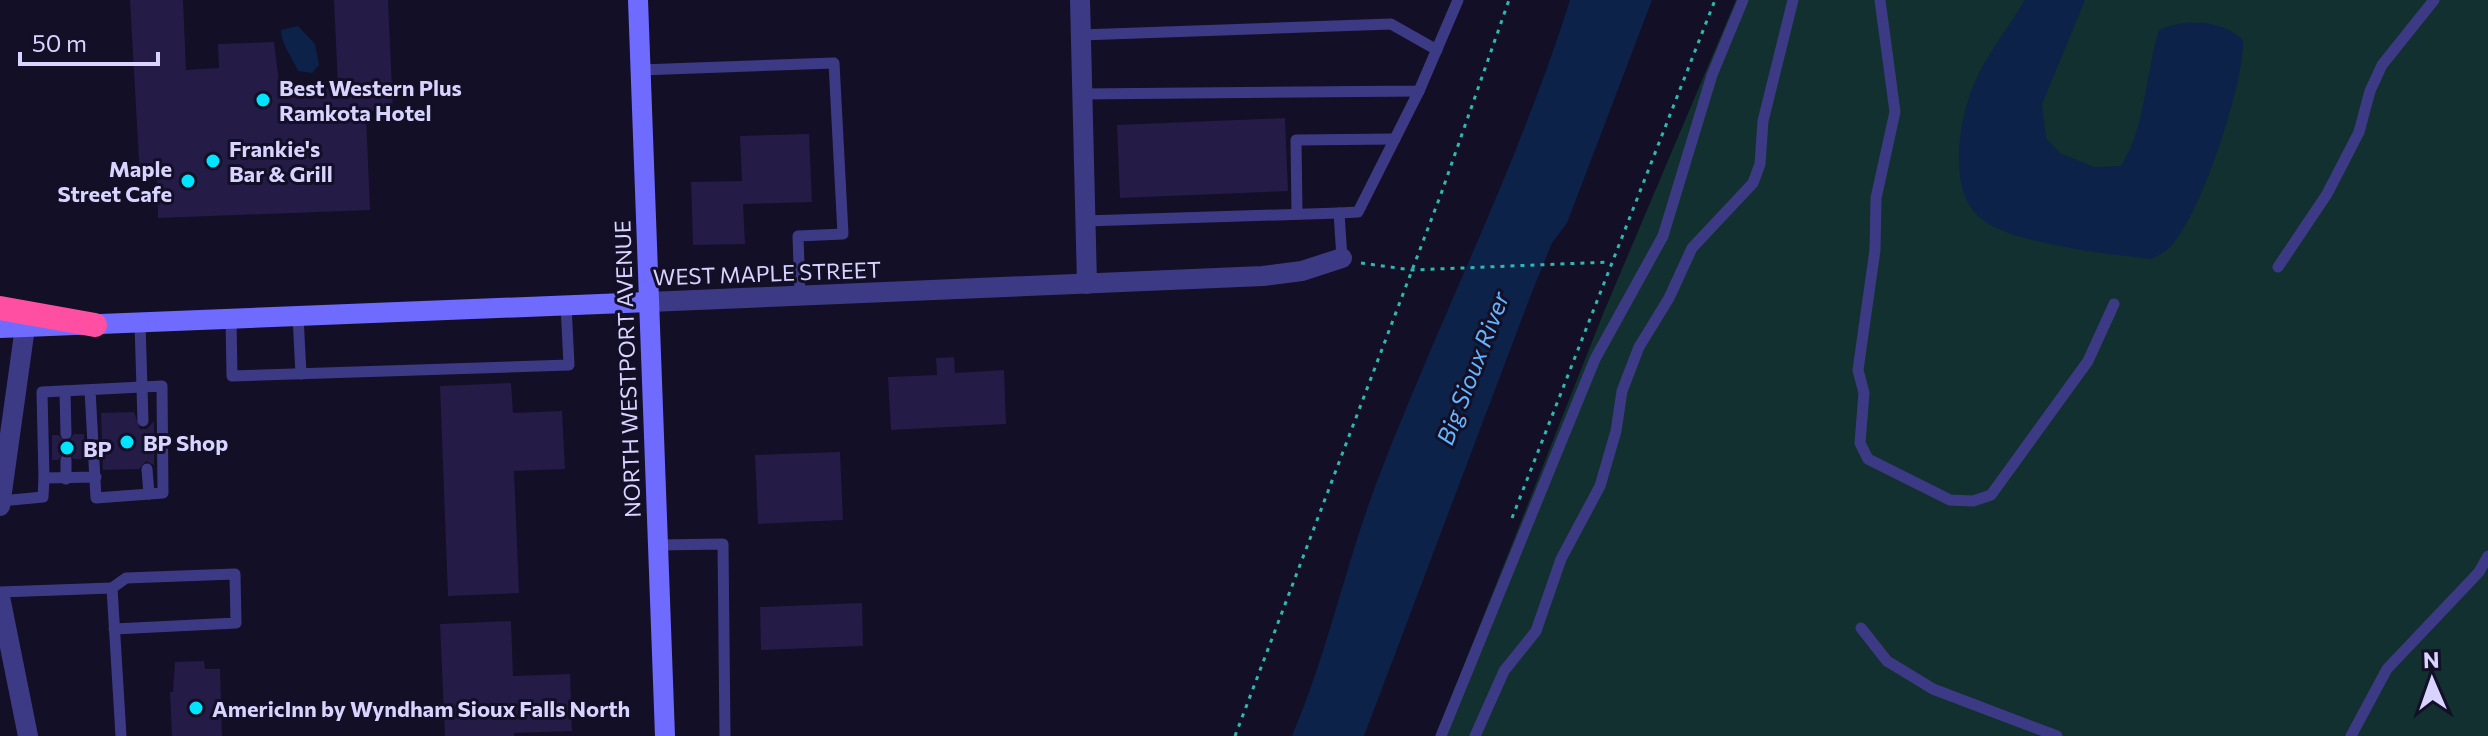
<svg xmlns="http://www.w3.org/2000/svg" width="2488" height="736" viewBox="0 0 2488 736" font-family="Commissioner,sans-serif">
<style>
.green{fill:#12302f}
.water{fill:#0c2248}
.building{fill:#241b47}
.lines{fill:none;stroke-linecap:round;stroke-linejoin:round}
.path{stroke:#2fb8b0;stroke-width:3;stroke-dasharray:4 6;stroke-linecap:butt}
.lane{stroke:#3d3a85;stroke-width:11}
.street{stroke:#3d3a85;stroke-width:20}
.secondary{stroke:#6f6bff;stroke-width:20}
.highway{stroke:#ff4fa3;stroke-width:24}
.poi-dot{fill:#00e5ff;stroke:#130f26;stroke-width:3}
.labels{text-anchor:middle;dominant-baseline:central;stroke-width:6;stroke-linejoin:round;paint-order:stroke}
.poi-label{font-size:22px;font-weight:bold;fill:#d9d4ff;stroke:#130f26;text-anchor:start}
.street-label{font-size:22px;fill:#d9d4ff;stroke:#130f26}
.water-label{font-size:24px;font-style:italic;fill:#62b6ff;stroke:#130f26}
</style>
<rect width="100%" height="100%" fill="#130f26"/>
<path class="green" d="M1736,0h752v736h-1052l167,-422z"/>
<g class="water">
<path d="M1570,0h82l-85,223 -15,20 -20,49 -168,444h-72c35,-82 53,-169 84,-252 62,-163 142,-318 194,-484z"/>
<path d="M2025,0h60l-43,104 4,34 14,15 34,14 27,-1c25,-40 24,-91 38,-136 25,-12 64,-10 84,10 2,41 -44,183 -76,210 -5,4 -11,6 -16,9 -41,-5 -143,-15 -172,-42 -32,-29 -20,-97 -5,-133 12,-29 35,-57 51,-84z"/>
<path d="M298,26l17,18 4,21 -7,8 -14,-2c-6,-14 -17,-27 -17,-41z"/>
</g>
<g class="building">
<path d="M130,0h53l3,70 33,-2 -1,-24 56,-2 6,48 58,-3 -4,-87h54l5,111h-22v4h-5l4,95 -212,8 -1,-39h-17z"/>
<path d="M1285,118l3,73 -168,7 -3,-73z"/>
<path d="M809,134l3,68 -69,2 2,40 -52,1 -2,-63 51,-1 -2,-45z"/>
<path d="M954,357l1,16 49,-3 2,54 -115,6 -3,-53 49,-2 -1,-17z"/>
<path d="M511,383l2,30 49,-2 3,58 -51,2 5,122 -71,3 -8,-210z"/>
<path d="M134,412l6,17h7l7,-8v44l-8,-4 -7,8 -36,1 -2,-57z"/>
<path d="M74,434h10l1,25h-11l-9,-7 -7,8h-6v-25h6l9,7z"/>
<path d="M840,452l3,68 -85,4 -3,-69z"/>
<path d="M862,603l1,43 -102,4 -1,-43z"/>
<path d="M511,621l2,55 57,-2 2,57 -58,2v3h-69l-5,-112z"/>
<path d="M204,661l1,8h15l2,67h-50l-2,-44h3l2,-30z"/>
</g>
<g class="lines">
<g class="path">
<path d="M1361,263l51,7 198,-8"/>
<path d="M1512,518l203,-518"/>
<path d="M1235,736l206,-542 68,-194"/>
</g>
<g class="lane">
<path d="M1880,0l15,112 -19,86 -1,52 -17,120 6,23 -4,50 8,16 82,41 23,1 18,-6 97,-134 26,-57"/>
<path d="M1081,35l310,-11 46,26"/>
<path d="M640,70l194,-7 9,171 -45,2 2,59"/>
<path d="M1082,94l337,-3 39,-91"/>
<path d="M1297,214l-1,-74 99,-1"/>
<path d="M1085,221l254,-8"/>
<path d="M1342,258l-3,-45 19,-1 61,-121"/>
<path d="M2278,267l49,-73 32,-62 11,-41 12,-26 52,-65"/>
<path d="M298,316l3,58"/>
<path d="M231,319l1,57 337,-11 -3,-60"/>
<path d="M140,323l3,98"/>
<path d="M90,390l6,108 67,-5 -1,-107 -120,6 2,86 52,-1"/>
<path d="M65,391l1,43"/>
<path d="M147,469l2,25"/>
<path d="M66,479v-19"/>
<path d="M1,501l42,-4 1,-19"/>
<path d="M658,545l65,-1 2,192"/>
<path d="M112,588l14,-10 109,-4 1,49 -122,6"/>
<path d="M0,592l112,-4 9,148"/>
<path d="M1861,628l26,33 46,28 124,47"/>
<path d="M1441,736l154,-377 68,-123 49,-161 31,-75"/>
<path d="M1475,736l29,-65 32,-40 25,-72 39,-73 16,-55 6,-40 17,-44 30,-49 23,-50 61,-65 7,-19 3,-43 30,-121"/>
<path d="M2351,736l36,-67 92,-97 9,-16"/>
</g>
<g class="street">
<path d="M1080,0l7,284"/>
<path d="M649,302l614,-26 39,-5 40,-13"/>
<path d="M0,506l27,-193"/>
<path d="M0,597l28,139"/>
</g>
<g class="secondary">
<path d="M638,0l27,736"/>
<path d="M0,328l649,-26"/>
</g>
<path class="highway" d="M0,308l95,17"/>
</g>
<g class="poi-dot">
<circle cx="263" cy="100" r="8"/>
<circle cx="213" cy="161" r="8"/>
<circle cx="188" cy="181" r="8"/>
<circle cx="127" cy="442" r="8"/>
<circle cx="67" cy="448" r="8"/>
<circle cx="196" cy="708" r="8"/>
</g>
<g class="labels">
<g class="poi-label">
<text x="279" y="87">Best Western Plus<tspan x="279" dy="25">Ramkota Hotel</tspan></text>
<text x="229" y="148">Frankie's<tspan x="229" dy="25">Bar &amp; Grill</tspan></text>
<text x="172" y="168" text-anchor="end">Maple<tspan x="172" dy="25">Street Cafe</tspan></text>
<text x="143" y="442">BP Shop</text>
<text x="83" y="448">BP</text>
<text x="212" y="708">AmericInn by Wyndham Sioux Falls North</text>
</g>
<g class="street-label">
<text transform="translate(767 273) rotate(-2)">WEST MAPLE STREET</text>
<text transform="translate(627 369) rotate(-92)">NORTH WESTPORT AVENUE</text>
</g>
<g class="water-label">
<text transform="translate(1472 368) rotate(-69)">Big Sioux River</text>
</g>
</g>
<g transform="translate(2432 680) rotate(358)" stroke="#130f26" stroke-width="6" paint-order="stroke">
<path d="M0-6L14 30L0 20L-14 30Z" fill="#d9d4ff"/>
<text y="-12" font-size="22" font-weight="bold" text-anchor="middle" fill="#d9d4ff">N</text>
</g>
<path d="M20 52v12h138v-12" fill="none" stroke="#d9d4ff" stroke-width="4"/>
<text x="32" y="52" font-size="24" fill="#d9d4ff" stroke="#130f26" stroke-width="6" paint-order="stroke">50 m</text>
</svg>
